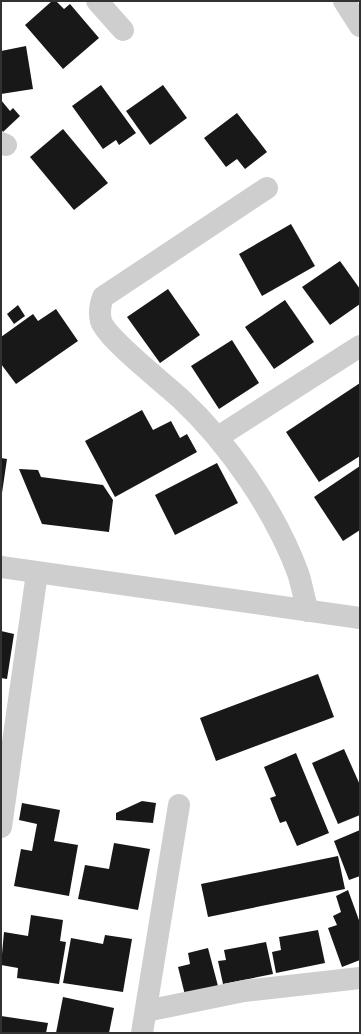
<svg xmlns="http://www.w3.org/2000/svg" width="361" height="1034" viewBox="0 0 361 1034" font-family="Jost,sans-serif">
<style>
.building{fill:#181818}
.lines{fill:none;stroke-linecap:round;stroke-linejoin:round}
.minor{stroke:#cecece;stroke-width:22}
.tertiary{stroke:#cecece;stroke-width:22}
</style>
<rect width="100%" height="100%" fill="#fff"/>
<g class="building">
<path d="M52,1h4l8,8 6,-5 29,34 -36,31 -38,-44z"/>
<path d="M26,46l7,43 -32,5v-43z"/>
<path d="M101,85l35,48 -17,12 -3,-5 -13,9 -31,-43z"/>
<path d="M163,85l24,33 -37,27 -24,-34z"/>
<path d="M1,100l9,11 3,-3 7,8 -17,16 -2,-3z"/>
<path d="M237,113l30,39 -22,17 -8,-10 -11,8 -22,-29z"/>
<path d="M63,129l45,54 -34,27 -44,-53z"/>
<path d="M291,224l24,42 -53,30 -23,-42z"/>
<path d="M340,261l20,28v15l-30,21 -28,-38z"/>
<path d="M168,289l32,46 -40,28 -33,-46z"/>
<path d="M285,300l29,42 -40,27 -29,-42z"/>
<path d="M18,305l7,11 -11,8 -7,-10z"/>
<path d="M56,309l22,32 -62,43 -15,-20v-27l32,-23 5,7z"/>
<path d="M232,340l27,43 -40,26 -28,-43z"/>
<path d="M360,383v73l-41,26 -33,-50z"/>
<path d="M142,410l11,20 18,-9 9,17 7,-4 10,18 -82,45 -30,-56z"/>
<path d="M1,458l6,1 -5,34h-1z"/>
<path d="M217,463l21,40 -63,32 -20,-40z"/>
<path d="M360,466v64l-17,11 -29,-44z"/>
<path d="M19,469l19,1 3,7 62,8 10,15 -4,32 -67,-8z"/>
<path d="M1,631l13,3 -7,45 -6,-1z"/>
<path d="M318,674l16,43 -118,44 -16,-43z"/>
<path d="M344,749l16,36v30l-22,9 -26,-61z"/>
<path d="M296,753l33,80 -32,13 -11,-25 -6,2 -10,-25 6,-2 -12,-29z"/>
<path d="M142,801l14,2 -3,20 -37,-3v-7z"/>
<path d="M22,803l38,7 -6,31 24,4 -9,51 -55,-10 7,-37 11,2 5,-27 -18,-4z"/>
<path d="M360,830v46l-11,4 -15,-39z"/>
<path d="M114,843l36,6 -12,61 -60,-11 7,-34 24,4z"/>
<path d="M338,856l7,33 -137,28 -7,-33z"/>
<path d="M348,890l12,33v37l-18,7 -14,-39 9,-3 -4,-9 8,-4 -5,-16z"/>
<path d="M31,915l32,5 -3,21 6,1 -7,42 -42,-6 1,-10 -17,-3 3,-33 24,4z"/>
<path d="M318,930l7,33 -49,10 -4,-21 9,-2 -2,-13z"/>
<path d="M105,935l27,4 -9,53 -60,-9 8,-45 32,6z"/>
<path d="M266,942l7,32 -50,10 -5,-23 8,-1 -2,-10z"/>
<path d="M208,948l10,38 -33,9 -7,-28 12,-3 -2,-11z"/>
<path d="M63,997l51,11 -5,25h-53z"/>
<path d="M1,1016l47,7 -2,10h-45z"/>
</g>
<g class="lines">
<g class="minor">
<path d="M97,1l26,29"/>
<path d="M344,1l16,25"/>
<path d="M1,143l5,2"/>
<path d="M267,188l-164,109c-3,8 -4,16 -2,24 6,18 63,62 80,78 48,45 94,112 117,174 4,12 6,26 10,38"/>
<path d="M218,437l142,-91"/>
<path d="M1,827l36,-254"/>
<path d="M146,1011l98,-20 116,-13"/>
<path d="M142,1033l37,-228"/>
</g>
<path class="tertiary" d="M1,567l359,51"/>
</g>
<rect width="361" height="1034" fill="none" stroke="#313131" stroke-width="4"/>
</svg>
